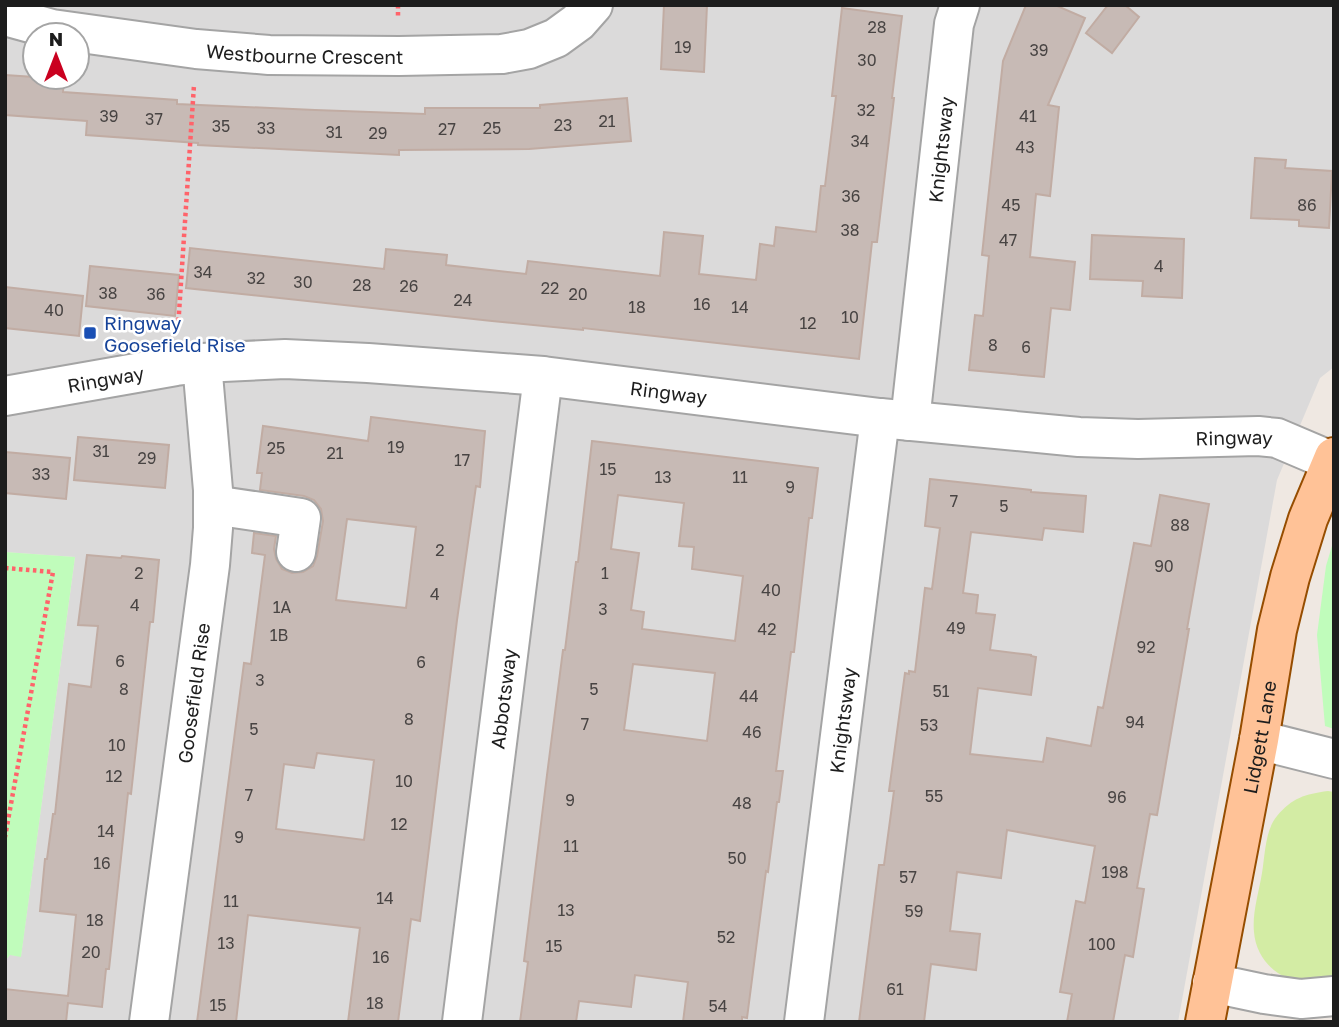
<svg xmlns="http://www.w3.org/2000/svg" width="1339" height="1027" viewBox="0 0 1339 1027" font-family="'Golos Text',sans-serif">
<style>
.residential{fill:#dbdada;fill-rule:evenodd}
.grass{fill:#d3eca4}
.park{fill:#c0fcbb}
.building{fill:#c7bab5;stroke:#c1aca3;stroke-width:2;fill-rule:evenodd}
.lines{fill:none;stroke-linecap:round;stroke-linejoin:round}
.minor-casing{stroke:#a4a4a4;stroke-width:42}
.major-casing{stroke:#964d00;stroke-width:42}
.path{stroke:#ff636a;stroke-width:4.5;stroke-dasharray:3.5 3.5;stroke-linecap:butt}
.minor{stroke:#fff;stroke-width:38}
.major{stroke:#ffc297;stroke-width:38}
.transit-dot{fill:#1a4fb4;stroke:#fff;stroke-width:2.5}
.labels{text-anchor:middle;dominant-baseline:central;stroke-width:5;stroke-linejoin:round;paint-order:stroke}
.number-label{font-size:16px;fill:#484443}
.street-label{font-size:19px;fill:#1d1d1d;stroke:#fff}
.transit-label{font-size:19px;fill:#164399;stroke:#fff;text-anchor:start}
</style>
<rect width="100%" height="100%" fill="#efe8e2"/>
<path class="residential" d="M5,5h1329v362l-14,11 -43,102 -99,542h-1173v-61l5,-6 11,1 54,-399 -70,-5zM35,35h42v42h-42z"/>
<path class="grass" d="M1328,791l6,1v186c-8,2 -18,6 -27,5 -27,-1 -51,-23 -53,-51 -2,-19 5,-40 8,-59 3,-17 3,-43 15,-57 15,-18 28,-22 51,-25z"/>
<g class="park">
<path d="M1334,539v190l-9,-3 -8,-91 9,-69z"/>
<path d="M5,552l70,5 -54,400 -11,-2 -5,6z"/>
</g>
<g class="building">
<path d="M664,5h43l-3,67 -43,-3z"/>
<path d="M1026,5h29l30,13 -37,87 11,2 -9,89 -14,-2 -6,63 45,5 -5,48 -19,-2 -7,69 -75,-7 6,-55 8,1 6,-60 -7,-1 21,-194z"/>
<path d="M1108,5h17l14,12 -27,36 -26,-20z"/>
<path d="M842,8l60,8 -10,82h2l-7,59 -10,85h-5l-13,117 -276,-31v2l-91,-9 -306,-33 4,-40 194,21 2,-20 61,6 -1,10 80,9 2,-13 132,15 4,-44 39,4 -4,38 57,6 4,-36 14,2 2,-19 40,5 5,-46h4l11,-90h-4z"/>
<path d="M5,75l59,4 -1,13 114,8v4l138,6 110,4v-6h115v-3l87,-7 4,43 -102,8 -130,1v5l-201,-10v-2l-112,-8 1,-14 -82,-6z"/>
<path d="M1255,158l31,2 -1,8 47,3 -3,57 -30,-2v-6l-48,-2z"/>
<path d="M1092,235l92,4 -2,59 -40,-2 1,-15 -53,-2z"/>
<path d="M90,266l89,9 -4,41 -89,-10z"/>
<path d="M5,287l78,9 -4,40 -74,-8z"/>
<path d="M371,417l114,14 -5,56 -4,-1 -19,134 -37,301 -9,-2 -13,103h-50l12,-94 -112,-13 -12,107h-39l47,-359 7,1 14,-109 -13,-2 2,-20 22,3 -2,13 2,10 6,10 10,4 11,-1 10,-6 4,-10 6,-35 -2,-12 -7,-9 -10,-4 -44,-6 2,-17h-5l6,-47 105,15zM347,519l69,8 -10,81 -70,-8zM317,753l57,7 -10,80 -88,-11 8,-65 30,4z"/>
<path d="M78,437l91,8 -4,43 -91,-8z"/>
<path d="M592,441l226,27 -6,50h-3l-15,134h-3l-15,119h7l-4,31h-2l-9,70 -2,-1 -19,147 -5,-1v5h-59l5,-40 -53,-7 -4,32 -52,-6 -3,21h-56l8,-60 -4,-1 23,-186 16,-125h2l11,-88h2zM618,495l66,8 -5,43 15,1 -2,22 51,7 -8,65 -93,-12 2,-17 -13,-2 8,-57 -28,-4zM633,664l82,9 -8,68 -83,-11z"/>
<path d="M5,452l65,6 -4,41 -61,-6z"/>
<path d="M930,479l101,11v2l55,4 -3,36 -39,-4 -2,12 -71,-8 -8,61 15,2 -2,18 19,2 -5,35 41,5v1l5,1 -5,38 -53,-7 -8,66 73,8 4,-24 44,8 7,-39 5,1 31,-165 17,3 9,-51 49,9 -22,125h2l-32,186 -7,-1 -13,74 7,1 -11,68 -8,-2 -12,67h-46l5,-28 -12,-2 16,-91 9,2 10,-57 -88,-16 -6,48 -44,-6 -7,59 30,3 -4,36 -45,-6 -7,58h-65l20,-157h5l10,-74h-5l16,-118 4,1v-3l6,1 10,-84 7,1 8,-61 -15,-2z"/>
<path d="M87,555l34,3 1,-2 37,4 -6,62h-3l-19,172 -3,-1 -19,176h-3l-4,38 -34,-4 -2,19h-61v-33l63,7 8,-81 -36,-4 5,-52h2l6,-45h2l14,-130 22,3 7,-61 -20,-1z"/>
</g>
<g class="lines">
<g class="minor-casing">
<g id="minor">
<path id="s1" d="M5,16l47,13 144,20 73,6 130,1 103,-2 27,-5 27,-11 22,-16 15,-17"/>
<path id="s2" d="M5,396l171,-30 26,-3 83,-4 83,4 175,13 337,42 199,19 59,2 120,-3 19,2 54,23"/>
<path id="s3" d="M910,421l44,-397 6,-19"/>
<path d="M213,505l88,13 -5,34"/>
<path d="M1259,740l75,19"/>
<path d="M1212,983l52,11 37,5 33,-3"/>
<path id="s4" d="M149,1022l61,-457 3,-37v-38l-11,-127"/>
<path id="s5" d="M462,1022l81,-646"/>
<path id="s6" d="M804,1022l76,-604"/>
</g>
</g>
<g class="major-casing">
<g id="major">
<path id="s7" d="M1205,1022l54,-282 18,-110 13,-53 18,-58 26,-62"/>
</g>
</g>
<g class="path">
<path d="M398,5v13"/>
<path d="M178,328l16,-243"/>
<path d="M5,568l48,4 -48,265"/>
</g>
<use href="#minor" class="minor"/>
<use href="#major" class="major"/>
</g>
<rect class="transit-dot" x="83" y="326" width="14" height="14" rx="3.5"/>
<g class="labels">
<g class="number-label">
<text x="877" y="27">28</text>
<text x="683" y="47">19</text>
<text x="1039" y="50">39</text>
<text x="867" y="60">30</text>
<text x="866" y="110">32</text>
<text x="109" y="116">39</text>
<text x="1028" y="116">41</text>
<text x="154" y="119">37</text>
<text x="607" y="121">21</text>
<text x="563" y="125">23</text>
<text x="221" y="126">35</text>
<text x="266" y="128">33</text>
<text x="492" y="128">25</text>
<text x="447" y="129">27</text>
<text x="334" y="132">31</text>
<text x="378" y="133">29</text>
<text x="860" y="141">34</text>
<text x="1025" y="147">43</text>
<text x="851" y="196">36</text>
<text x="1011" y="205">45</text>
<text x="1307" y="205">86</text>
<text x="850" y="230">38</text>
<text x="1008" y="240">47</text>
<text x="1159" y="266">4</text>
<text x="203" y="272">34</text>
<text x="256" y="278">32</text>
<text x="303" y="282">30</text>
<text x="362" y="285">28</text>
<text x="409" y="286">26</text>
<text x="550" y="288">22</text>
<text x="108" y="293">38</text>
<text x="156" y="294">36</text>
<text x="578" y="294">20</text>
<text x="463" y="300">24</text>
<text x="702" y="304">16</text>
<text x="637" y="307">18</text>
<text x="740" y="307">14</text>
<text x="54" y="310">40</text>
<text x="850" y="317">10</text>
<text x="808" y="323">12</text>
<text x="993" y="345">8</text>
<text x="1026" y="347">6</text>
<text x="396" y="447">19</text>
<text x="276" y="448">25</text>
<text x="101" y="451">31</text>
<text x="335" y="453">21</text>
<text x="147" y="458">29</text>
<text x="462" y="460">17</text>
<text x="608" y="469">15</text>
<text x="41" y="474">33</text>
<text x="663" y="477">13</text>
<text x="740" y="477">11</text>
<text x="790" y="487">9</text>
<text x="954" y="501">7</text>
<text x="1004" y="506">5</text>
<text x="1180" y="525">88</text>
<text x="440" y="550">2</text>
<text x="1164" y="566">90</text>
<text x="139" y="573">2</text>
<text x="605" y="573">1</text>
<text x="771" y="590">40</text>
<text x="435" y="594">4</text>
<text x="135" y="605">4</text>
<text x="282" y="607">1A</text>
<text x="603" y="609">3</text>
<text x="956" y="628">49</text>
<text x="767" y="629">42</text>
<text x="279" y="635">1B</text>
<text x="1146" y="647">92</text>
<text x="120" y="661">6</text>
<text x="421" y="662">6</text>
<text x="260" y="680">3</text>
<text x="124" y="689">8</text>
<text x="594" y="689">5</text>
<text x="941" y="691">51</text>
<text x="749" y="696">44</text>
<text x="409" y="719">8</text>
<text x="1135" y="722">94</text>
<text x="585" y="724">7</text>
<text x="929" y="725">53</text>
<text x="254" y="729">5</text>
<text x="752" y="732">46</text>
<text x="117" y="745">10</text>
<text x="114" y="776">12</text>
<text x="404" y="781">10</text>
<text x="249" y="795">7</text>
<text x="934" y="796">55</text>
<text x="1117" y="797">96</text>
<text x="570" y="800">9</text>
<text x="742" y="803">48</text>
<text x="399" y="824">12</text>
<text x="106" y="831">14</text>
<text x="239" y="837">9</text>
<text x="571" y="846">11</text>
<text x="737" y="858">50</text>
<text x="102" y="863">16</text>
<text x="1115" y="872">198</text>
<text x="908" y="877">57</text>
<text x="385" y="898">14</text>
<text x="231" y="901">11</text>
<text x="566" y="910">13</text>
<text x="914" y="911">59</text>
<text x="95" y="920">18</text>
<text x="726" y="937">52</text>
<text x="226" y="943">13</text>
<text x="1102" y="944">100</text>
<text x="554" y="946">15</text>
<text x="91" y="952">20</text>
<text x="381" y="957">16</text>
<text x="895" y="989">61</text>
<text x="375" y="1003">18</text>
<text x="218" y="1005">15</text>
<text x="718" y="1006">54</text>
</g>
<g class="street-label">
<text stroke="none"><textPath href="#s1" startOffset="303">Westbourne Crescent</textPath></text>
<text stroke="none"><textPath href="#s3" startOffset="273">Knightsway</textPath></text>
<text stroke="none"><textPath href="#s2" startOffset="102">Ringway</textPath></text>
<text stroke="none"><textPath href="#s2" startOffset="668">Ringway</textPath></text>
<text stroke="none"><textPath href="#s2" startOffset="1236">Ringway</textPath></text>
<text stroke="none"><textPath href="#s4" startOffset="332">Goosefield Rise</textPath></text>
<text stroke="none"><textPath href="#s5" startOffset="326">Abbotsway</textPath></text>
<text stroke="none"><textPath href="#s6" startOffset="304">Knightsway</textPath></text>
<text stroke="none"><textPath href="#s7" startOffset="290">Lidgett Lane</textPath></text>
</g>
<g class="transit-label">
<text x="104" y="322">Ringway<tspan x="104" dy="22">Goosefield Rise</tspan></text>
</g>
</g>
<rect width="1339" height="1027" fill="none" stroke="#1d1d1d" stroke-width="14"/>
<g transform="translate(56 56)"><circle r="33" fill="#ffffff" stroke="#a5a5a5" stroke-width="2"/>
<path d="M0-5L12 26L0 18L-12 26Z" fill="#ca001f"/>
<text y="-10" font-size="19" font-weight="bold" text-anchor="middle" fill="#1d1d1d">N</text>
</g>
</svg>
